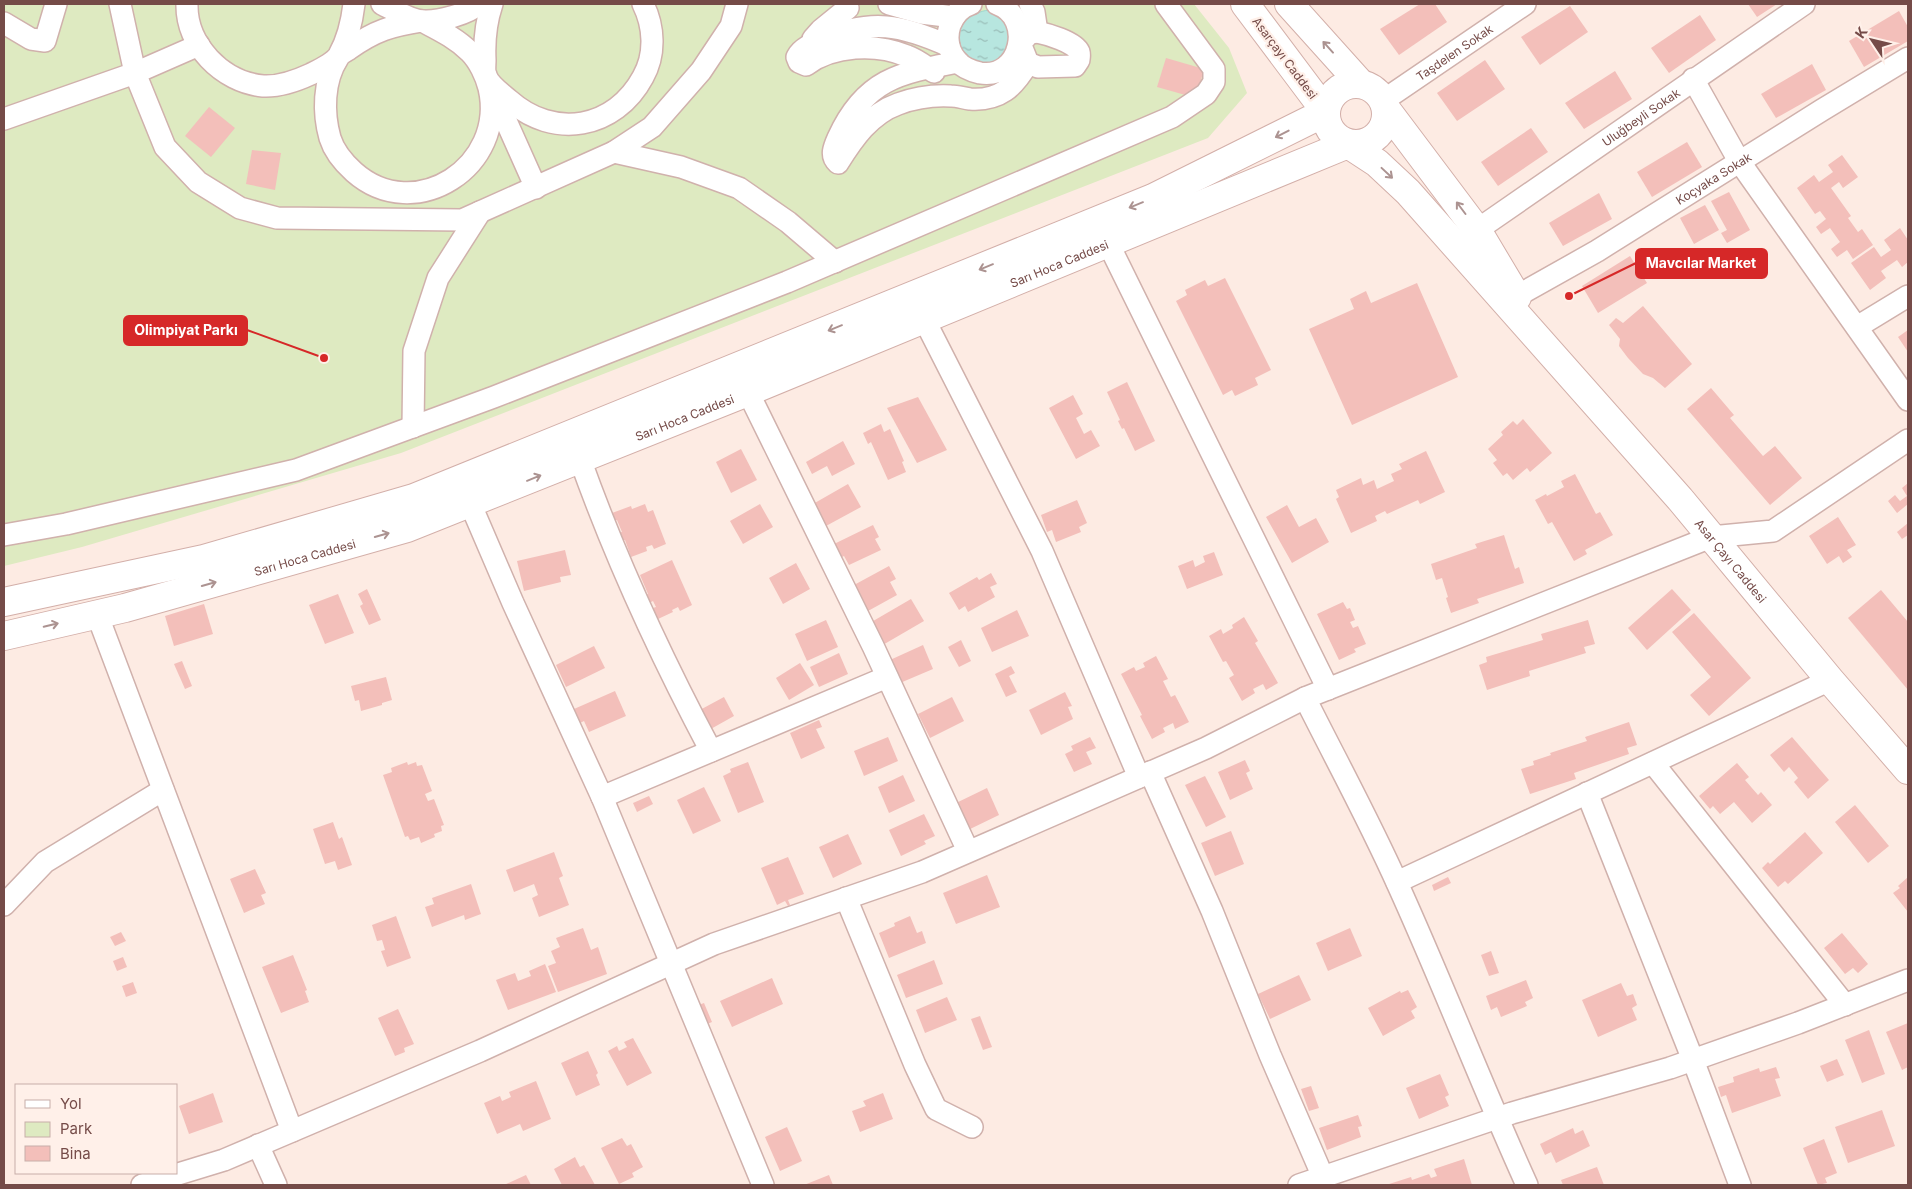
<svg xmlns="http://www.w3.org/2000/svg" width="1912" height="1189" viewBox="0 0 1912 1189" font-family="Inter,sans-serif">
<style>
.park{fill:#deeac1}
.water{fill:url(#water-ripples);stroke:#9dd8d0}
.building{fill:#f3bfba}
.lines{fill:none;stroke-linecap:round;stroke-linejoin:round}
.street-casing{stroke:#d0b1ac;stroke-width:24}
.secondary-casing{stroke:#d3afa9;stroke-width:30}
.street{stroke:#fff;stroke-width:21}
.secondary{stroke:#fff;stroke-width:28}
.oneway{stroke:#ac9391}
.labels{text-anchor:middle;dominant-baseline:central;stroke-width:4.5;stroke-linejoin:round;paint-order:stroke}
.street-label{font-size:12px;fill:#754b48;stroke:#fff0e9}
.leader{fill:none;stroke:#d62828;stroke-width:2}
.callout-dot{fill:#d62828;stroke:#fff0e9;stroke-width:2}
.callout{fill:#d62828;stroke:#d62828;stroke-width:2}
.callout-label{font-size:14px;text-anchor:middle;font-weight:bold;fill:#fff}
</style>
<defs>
<pattern id="water-ripples" width="26" height="14" patternUnits="userSpaceOnUse" patternTransform="scale(1.25)"><rect width="26" height="14" fill="#b7e6df"/><path d="M2 4q2-2 4 0t4 0M15 11q2-2 4 0t4 0" fill="none" stroke="#99bcb7"/></pattern>
</defs>
<rect width="100%" height="100%" fill="#fdebe3"/>
<path class="park" d="M4,4h1190l35,44 18,45 -39,45 -807,315 -319,94 -78,19z"/>
<path class="water" d="M989,10c20,6 19,16 24,34l-17,20 -26,-3c-3,-4 -7,-8 -10,-12 -10,-21 11,-37 29,-39z"/>
<g class="building">
<path d="M1420,4h15l12,18 -48,33 -19,-26z"/>
<path d="M1748,4h29l-20,13z"/>
<path d="M1570,6l18,26 -48,33 -19,-28z"/>
<path d="M1899,11l9,16v14l-44,26 -15,-26z"/>
<path d="M1700,15l16,25 -47,33 -18,-25z"/>
<path d="M1166,58l38,11 -8,29 -39,-11z"/>
<path d="M1485,60l20,29 -48,32 -20,-28z"/>
<path d="M1812,64l14,26 -50,28 -15,-24z"/>
<path d="M1615,71l17,28 -48,30 -19,-26z"/>
<path d="M209,107l26,21 -24,29 -26,-21z"/>
<path d="M1531,128l17,24 -50,34 -17,-24z"/>
<path d="M1687,142l15,25 -50,30 -15,-25z"/>
<path d="M252,150l29,3 -6,37 -29,-6z"/>
<path d="M1842,155l16,22 -15,11 -4,-6 -8,6 20,28 -3,2 10,14 4,-3 11,16 -20,14 -6,-9 -10,7 -6,-8 9,-7 -10,-14 -9,6 -5,-7 10,-8 -6,-8 -5,3 -18,-26 17,-13 5,7 14,-10 -5,-7z"/>
<path d="M1729,192l21,38 -23,13 -6,-10 6,-3 -16,-29z"/>
<path d="M1599,193l13,26 -49,27 -14,-23z"/>
<path d="M1705,205l14,25 -25,14 -14,-26z"/>
<path d="M1900,228l8,12v22l-6,5 -5,-7 -16,11 5,7 -16,12 -19,-27 23,-16 7,10 10,-7 -7,-10z"/>
<path d="M1630,256l17,27 -49,30 -16,-27z"/>
<path d="M1225,278l46,92 -16,8 3,7 -23,11 -3,-6 -9,5 -47,-94 11,-6 -2,-5 20,-10 3,6z"/>
<path d="M1417,283l41,94 -106,48 -43,-96 45,-20 -4,-10 16,-8 5,12z"/>
<path d="M1643,306l49,58 -27,24 -12,-10 -10,-4 -15,-16 -9,-12 1,-7 -11,-14 7,-7 7,5z"/>
<path d="M1908,330v22l-10,-15z"/>
<path d="M1127,382l28,59 -20,10 -11,-23 -2,1 -4,-8 2,-1 -13,-28z"/>
<path d="M1711,388l23,27 -4,3 33,38 12,-10 27,32 -32,27 -83,-96z"/>
<path d="M1073,395l10,19 -7,4 8,16 7,-4 9,16 -24,13 -27,-51z"/>
<path d="M918,397l29,53 -30,13 -30,-55z"/>
<path d="M1523,419l29,34 -22,19 -3,-4 -14,12 -6,-7 -4,3 -10,-13 4,-3 -9,-11 15,-14 -2,-3 12,-11 4,4z"/>
<path d="M881,424l3,8 6,-3 14,32 -2,1 4,10 -18,8 -17,-38 -3,2 -5,-11z"/>
<path d="M843,441l12,23 -23,12 -5,-10 -15,8 -6,-12z"/>
<path d="M741,449l16,31 -26,13 -15,-31z"/>
<path d="M1426,451l19,41 -25,12 -2,-4 -31,14 -2,-3 -10,5 2,5 -26,12 -15,-34 3,-2 -3,-7 25,-12 2,7 11,-5 3,9 17,-8 -3,-7 11,-5 -3,-5z"/>
<path d="M1575,474l21,40 4,-2 13,23 -28,15 2,4 -13,7 -22,-39 -4,2 -13,-24 11,-6 1,2 17,-9 -3,-6z"/>
<path d="M1908,483v21l-11,9 -9,-12 7,-6 5,6 7,-5 -5,-8z"/>
<path d="M848,484l13,23 -35,19 -13,-22z"/>
<path d="M1077,500l10,23 -8,4 2,5 -25,10 -4,-12 -5,2 -6,-17z"/>
<path d="M645,504l3,8 5,-2 13,34 -12,5 -2,-4 -6,2 1,4 -16,6 -6,-17 -5,1 -3,-8 5,-1 -5,-12 -3,1 -2,-8 19,-7 1,3z"/>
<path d="M760,504l13,23 -30,17 -13,-23z"/>
<path d="M1287,505l12,22 17,-9 13,24 -37,21 -26,-46z"/>
<path d="M1838,517l18,28 -9,5 5,7 -9,6 -4,-7 -12,8 -18,-28z"/>
<path d="M1908,523v12l-6,4 -5,-7z"/>
<path d="M873,525l6,12 -4,2 6,11 -32,15 -5,-9 -4,2 -6,-14z"/>
<path d="M1504,535l11,34 4,-2 5,16 -47,16 2,4 -28,10 -5,-15 2,-1 -6,-19 -6,2 -5,-16 46,-16 -2,-4z"/>
<path d="M565,550l6,25 -11,2 1,5 -37,9 -7,-30z"/>
<path d="M1214,552l9,23 -36,14 -9,-23 15,-6 2,7 10,-5 -2,-6z"/>
<path d="M672,560l20,45 -12,6 -2,-4 -6,3 1,2 -15,7 -5,-11 3,-1 -3,-6 -4,2 -4,-8 3,-1 -8,-19z"/>
<path d="M796,563l14,26 -27,15 -14,-26z"/>
<path d="M889,566l7,13 -6,3 7,13 -29,16 -14,-26z"/>
<path d="M991,573l6,11 -7,3 5,10 -27,15 -3,-6 -6,4 -10,-17 28,-16 2,3z"/>
<path d="M367,589l14,31 -12,5 -9,-19 3,-2 -5,-10z"/>
<path d="M1672,589l19,21 -44,40 -19,-22z"/>
<path d="M1881,590l27,32v68l-60,-72z"/>
<path d="M338,594l16,39 -29,11 -16,-39z"/>
<path d="M911,599l13,22 -43,25 -13,-22z"/>
<path d="M1343,602l4,7 3,-1 5,12 -5,2 3,6 5,-2 8,18 -12,5 2,3 -17,8 -22,-46z"/>
<path d="M204,604l9,30 -39,12 -9,-30z"/>
<path d="M1017,610l12,26 -37,16 -11,-24z"/>
<path d="M1694,613l57,65 -42,38 -19,-21 21,-18 -39,-45z"/>
<path d="M1244,617l14,24 -3,2 23,40 -12,7 -3,-6 -10,5 2,4 -13,8 -13,-23 5,-3 -8,-14 -3,1 -14,-26 12,-7 2,5 10,-6 -1,-3z"/>
<path d="M826,620l12,27 -31,14 -12,-27z"/>
<path d="M1588,620l7,24 -11,3 2,6 -57,18 1,5 -43,14 -8,-25 8,-3 -1,-5 57,-17 -2,-6z"/>
<path d="M961,640l10,21 -12,6 -11,-20z"/>
<path d="M923,645l10,24 -33,14 -10,-23z"/>
<path d="M594,646l11,22 -39,19 -10,-22z"/>
<path d="M839,653l9,21 -29,13 -9,-20z"/>
<path d="M1156,656l12,23 -5,2 8,16 4,-2 14,27 -14,7 -2,-6 -10,5 2,4 -13,7 -12,-23 2,-1 -21,-41 13,-7 2,4 9,-4 -2,-4z"/>
<path d="M182,661l10,25 -7,3 -11,-25z"/>
<path d="M800,663l14,22 -25,15 -13,-22z"/>
<path d="M1011,666l4,7 -6,3 8,16 -11,5 -11,-23z"/>
<path d="M386,677l6,23 -10,3v2l-21,6 -2,-11 -4,1 -4,-15z"/>
<path d="M615,691l11,25 -37,16 -5,-11 -4,2 -6,-14z"/>
<path d="M1065,692l7,14 -4,1 5,12 -32,16 -12,-25z"/>
<path d="M724,697l10,19 -25,14 -11,-19z"/>
<path d="M952,697l12,24 -34,17 -12,-24z"/>
<path d="M819,720l3,7 -6,2 9,19 -24,11 -11,-26z"/>
<path d="M1629,722l8,23 -10,3 2,6 -55,19 2,6 -46,15 -9,-25 13,-4 -1,-4 18,-6 -1,-2 37,-12 -2,-4z"/>
<path d="M888,737l10,24 -34,15 -10,-25z"/>
<path d="M1090,737l6,11 -10,4 6,12 -18,8 -9,-18 8,-4 -2,-4z"/>
<path d="M1792,737l37,43 -21,19 -14,-17 4,-4 -9,-11 -5,5 -14,-17z"/>
<path d="M1245,760l5,11 -4,2 7,16 -23,11 -12,-28z"/>
<path d="M407,762l1,3 8,-3 1,4 5,-1 10,26 -7,3 3,7 6,-2 10,26 -3,1 1,5 -8,3 1,3 -14,6 -2,-6 -9,3 -2,-4 -3,1 -22,-62 9,-3 -1,-4z"/>
<path d="M748,762l16,40 -26,11 -15,-37 8,-4 -1,-3z"/>
<path d="M1737,763l12,14 -4,3 13,15 3,-3 11,13 -20,18 -18,-21 -14,12 -7,-8 -3,3 -11,-13z"/>
<path d="M903,775l12,26 -26,12 -11,-26z"/>
<path d="M1205,776l21,41 -20,10 -21,-42z"/>
<path d="M704,787l17,34 -28,13 -16,-34z"/>
<path d="M987,788l12,27 -33,16 -12,-27z"/>
<path d="M649,796l4,8 -16,8 -4,-9z"/>
<path d="M1855,805l34,41 -21,17 -33,-41z"/>
<path d="M924,814l11,22 -11,5 2,3 -25,12 -12,-26z"/>
<path d="M333,822l6,17 3,-2 10,28 -14,5 -3,-9 -10,3 -12,-35z"/>
<path d="M1231,831l13,33 -29,12 -14,-33z"/>
<path d="M1805,832l18,21 -35,31 -3,-3 -7,6 -16,-19 6,-6 2,2z"/>
<path d="M848,834l14,30 -29,14 -14,-31z"/>
<path d="M554,852l9,24 -4,2 10,27 -30,12 -7,-19 6,-3 -4,-11 -20,8 -8,-22z"/>
<path d="M788,857l16,37 -16,6 2,5 -2,1 -3,-5 -8,4 -16,-37z"/>
<path d="M255,869l11,24 -5,2 4,9 -21,9 -14,-34z"/>
<path d="M987,875l13,32 -44,17 -13,-31z"/>
<path d="M1448,877l3,6 -17,8 -2,-6z"/>
<path d="M1908,877v35l-15,-19 7,-5 -2,-2z"/>
<path d="M471,884l10,30 -16,6 -1,-5 -32,12 -7,-20 9,-3 -2,-6z"/>
<path d="M396,916l15,42 -24,9 -6,-16 4,-1 -3,-10 -5,1 -5,-16z"/>
<path d="M910,916l7,17 5,-2 4,12 -37,15 -10,-25 16,-7 -1,-3z"/>
<path d="M583,928l8,22 7,-3 9,27 -49,18 -10,-26 8,-3 -5,-12 9,-4 -4,-9z"/>
<path d="M1350,928l12,28 -34,15 -12,-28z"/>
<path d="M121,932l5,9 -11,5 -5,-9z"/>
<path d="M1842,933l26,31 -10,9 -5,-5 -8,6 -21,-26z"/>
<path d="M1491,951l8,22 -10,3 -8,-21z"/>
<path d="M293,955l14,35 -2,1 4,11 -28,11 -19,-46z"/>
<path d="M123,957l4,10 -10,4 -4,-10z"/>
<path d="M934,960l9,24 -37,14 -9,-23z"/>
<path d="M545,964l11,28 -48,18 -12,-30 19,-7 3,8 13,-5 -2,-5z"/>
<path d="M1299,975l12,25 -41,19 -12,-25z"/>
<path d="M772,978l11,26 -51,23 -12,-26z"/>
<path d="M1526,980l7,18 -8,4 2,4 -26,11 -4,-10 -6,3 -5,-14z"/>
<path d="M133,982l4,11 -11,4 -4,-11z"/>
<path d="M1621,983l6,13 6,-2 4,11 -5,3 5,12 -39,17 -16,-37z"/>
<path d="M1408,990l9,17 -6,4 4,7 -32,18 -15,-28 32,-17 1,2z"/>
<path d="M947,997l10,23 -32,13 -9,-23z"/>
<path d="M704,1003l8,19 -12,5 -7,-20z"/>
<path d="M398,1009l16,35 -10,4 1,4 -10,4 -17,-38z"/>
<path d="M980,1016l12,31 -9,3 -12,-31z"/>
<path d="M1908,1023v44l-6,3 -16,-38z"/>
<path d="M1869,1030l16,44 -23,9 -17,-43z"/>
<path d="M633,1038l19,35 -25,13 -19,-35 9,-5 2,5 8,-4 -3,-5z"/>
<path d="M588,1051l10,22 -2,2 4,10 -24,11 -15,-33z"/>
<path d="M1837,1059l7,16 -17,7 -7,-16z"/>
<path d="M1776,1067l4,11 -5,1 6,17 -49,17 -6,-18 -5,2 -3,-10 16,-5 -1,-5 26,-9 1,4z"/>
<path d="M1440,1074l9,21 -4,2 4,9 -30,13 -13,-31z"/>
<path d="M536,1081l15,38 -28,12 -3,-7 -23,10 -13,-31 16,-7 2,5 9,-4 -2,-5z"/>
<path d="M1311,1086l8,22 -10,3 -8,-22z"/>
<path d="M213,1093l10,29 -34,12 -10,-28z"/>
<path d="M883,1093l10,26 -33,13 -8,-21 14,-5 -3,-5z"/>
<path d="M1882,1110l13,36 -47,17 -13,-36z"/>
<path d="M1358,1115l4,11 -4,1 3,10 -34,13 -8,-22z"/>
<path d="M787,1127l15,34 -22,10 -15,-34z"/>
<path d="M1573,1128l2,6 8,-4 7,16 -34,17 -5,-11 -6,3 -5,-11z"/>
<path d="M622,1138l5,8 4,-2 12,23 -11,6 2,4 -15,7 -18,-36z"/>
<path d="M1824,1139l13,34 -12,5 2,5 -9,2 -15,-37z"/>
<path d="M575,1157l5,10 4,-2 11,20h-33l-8,-16z"/>
<path d="M1464,1159l8,26h-86l25,-8 1,3 17,-6 2,4 6,-2 -3,-7z"/>
<path d="M1597,1167l7,18h-41l-2,-5z"/>
<path d="M526,1175l5,10h-27z"/>
<path d="M829,1175l4,10h-29z"/>
</g>
<g class="lines">
<g class="street-casing">
<g id="street">
<path d="M187,4c-1,41 35,78 76,82 17,1 33,-5 48,-12 8,-4 23,-11 28,-19 9,-16 13,-34 15,-51"/>
<path d="M382,4c12,6 27,16 41,17 15,1 45,-7 56,-17"/>
<path d="M492,4c-6,18 -8,36 -7,56 0,4 -1,11 1,15 2,9 16,19 23,25 45,40 106,29 134,-23 13,-23 11,-51 0,-73"/>
<path d="M889,4l32,9 33,4"/>
<path d="M971,4c-10,3 -17,11 -21,21 -4,13 -2,26 7,36 6,7 14,10 23,12 41,7 55,-55 17,-69"/>
<path d="M1030,4l4,8 3,20"/>
<path d="M422,21c17,9 34,17 48,31 9,9 16,24 19,36 18,78 -74,138 -135,84 -10,-9 -20,-21 -24,-34 -7,-25 -7,-57 8,-80 2,-4 8,-7 11,-9 27,-19 42,-23 73,-28z"/>
<path d="M4,23l27,16 14,2 11,-37"/>
<path d="M1037,32c10,2 38,10 42,20 1,3 0,6 0,8l-4,6 -37,1 -10,-4 -8,-20 10,-10z"/>
<path d="M813,39l8,-9 27,-22 -2,-4"/>
<path d="M199,45l-64,28 30,74 33,35 42,26 37,10 185,2 152,-68 38,-25 49,-56 30,-45 6,-22"/>
<path d="M958,62c-59,11 -93,17 -120,76 -4,9 -8,18 0,25 15,-24 32,-49 60,-59 16,-6 35,-9 53,-8 6,0 12,2 19,3 30,2 44,-12 58,-36"/>
<path d="M934,72c-9,-6 -18,-13 -27,-16 -31,-13 -74,-11 -101,9l-7,-3 -2,-5c5,-9 15,-13 25,-17 49,-22 80,-15 127,6"/>
<path d="M1693,79l46,82 169,239"/>
<path d="M494,94l42,94"/>
<path id="s1" d="M1384,100l141,-96"/>
<path d="M4,119l131,-46 -15,-69"/>
<path d="M614,152l67,15 58,21 49,34 47,40"/>
<path id="s2" d="M1477,230l327,-226"/>
<path d="M1108,243l220,446"/>
<path id="s3" d="M1517,296l80,-45 225,-141 86,-52"/>
<path d="M924,319l118,232 97,226"/>
<path d="M1857,327l51,-31"/>
<path d="M748,392l125,254 95,205"/>
<path d="M413,427l1,-76 24,-73 42,-66"/>
<path d="M580,459c36,101 81,198 131,292"/>
<path d="M470,503l43,100 89,194 285,-120"/>
<path d="M4,535l62,-11 230,-54 198,-73 293,-115 385,-165 34,-23 8,-12v-13l-48,-65"/>
<path d="M97,614l195,517"/>
<path d="M1653,763l192,242"/>
<path d="M1150,772l62,139 58,144 53,122"/>
<path d="M1587,793l106,267 47,125"/>
<path d="M602,797l161,388"/>
<path d="M1397,882l433,-202"/>
<path d="M846,898l69,167 21,44 36,18"/>
<path d="M4,905l41,-43 118,-72"/>
<path d="M258,1145l18,40"/>
<path d="M142,1185l82,-25 256,-109 234,-107 208,-72 284,-124 99,-50"/>
<path d="M1299,1185l213,-72 158,-45 128,-45 110,-43"/>
<path d="M1527,1185c-45,-99 -84,-201 -129,-300 -28,-63 -62,-125 -93,-187l406,-161 62,-6 135,-91"/>
</g>
</g>
<g class="secondary-casing">
<g id="secondary">
<path d="M1289,4l72,80"/>
<circle cx="1356" cy="114" r="30"/>
<path d="M1386,109l91,121 40,67"/>
<path d="M4,602l200,-43 210,-61 739,-300 173,-86 -81,-108"/>
<path id="s4" d="M4,636l121,-28 282,-80 333,-133 608,-251 29,19 31,29 272,307 150,181 78,90"/>
</g>
</g>
<use href="#street" class="street"/>
<use href="#secondary" class="secondary"/>
</g>
<defs><path id="oneway-shaft" d="M-6 0H5M1.5-3L5.5 0L1.5 3" fill="none" stroke-width="1.6" stroke-linecap="round" stroke-linejoin="round" transform="scale(1.25)"/></defs>
<g class="oneway">
<use href="#oneway-shaft" transform="translate(1328 47) rotate(-132)"/>
<use href="#oneway-shaft" transform="translate(1282 134) rotate(153)"/>
<use href="#oneway-shaft" transform="translate(1387 173) rotate(43)"/>
<use href="#oneway-shaft" transform="translate(1136 205) rotate(158)"/>
<use href="#oneway-shaft" transform="translate(1461 208) rotate(-127)"/>
<use href="#oneway-shaft" transform="translate(986 267) rotate(158)"/>
<use href="#oneway-shaft" transform="translate(835 328) rotate(158)"/>
<use href="#oneway-shaft" transform="translate(534 478) rotate(-22)"/>
<use href="#oneway-shaft" transform="translate(382 535) rotate(-16)"/>
<use href="#oneway-shaft" transform="translate(209 584) rotate(-16)"/>
<use href="#oneway-shaft" transform="translate(51 625) rotate(-13)"/>
</g>
<g class="labels">
<g class="street-label">
<text stroke="none"><textPath href="#s1" startOffset="85">Taşdelen Sokak</textPath></text>
<text transform="translate(1285 58) rotate(53)">Asarçayı Caddesi</text>
<text stroke="none"><textPath href="#s2" startOffset="199">Uluğbeyli Sokak</textPath></text>
<text stroke="none"><textPath href="#s3" startOffset="229">Koçyaka Sokak</textPath></text>
<text stroke="none"><textPath href="#s4" startOffset="1121">Sarı Hoca Caddesi</textPath></text>
<text stroke="none"><textPath href="#s4" startOffset="716">Sarı Hoca Caddesi</textPath></text>
<text stroke="none"><textPath href="#s4" startOffset="311">Sarı Hoca Caddesi</textPath></text>
<text stroke="none"><textPath href="#s4" startOffset="2001">Asar Çayı Caddesi</textPath></text>
</g>
</g>
<path class="leader" d="M1569 296L1636 263M324 358L247 330"/>
<g class="callout-dot">
<circle cx="1569" cy="296" r="5"/>
<circle cx="324" cy="358" r="5"/>
</g>
<g class="callout">
<rect x="1636" y="249" width="131" height="29" rx="5"/>
<rect x="124" y="316" width="123" height="29" rx="5"/>
</g>
<g class="callout-label">
<text x="1701" y="268">Mavcılar Market</text>
<text x="186" y="335">Olimpiyat Parkı</text>
</g>
<rect width="1912" height="1189" fill="none" stroke="#754b48" stroke-width="10"/>
<rect x="15" y="1084" width="162" height="90" fill="#fff0e9" stroke="#c8aea9"/>
<rect x="25" y="1100" width="25" height="8" fill="#ffffff" stroke="#c8aea9"/>
<text x="60" y="1109" font-size="15" fill="#754b48">Yol</text>
<rect x="25" y="1122" width="25" height="15" fill="#deeac1" stroke="#c8aea9"/>
<text x="60" y="1134" font-size="15" fill="#754b48">Park</text>
<rect x="25" y="1146" width="25" height="15" fill="#f3bfba" stroke="#c8aea9"/>
<text x="60" y="1159" font-size="15" fill="#754b48">Bina</text>
<g transform="translate(1872 40) rotate(305)" stroke="#fff0e9" stroke-width="4" paint-order="stroke">
<path d="M0-4L9 19L0 12L-9 19Z" fill="#754b48"/>
<text y="-8" font-size="14" font-weight="bold" text-anchor="middle" fill="#754b48">K</text>
</g>
</svg>
